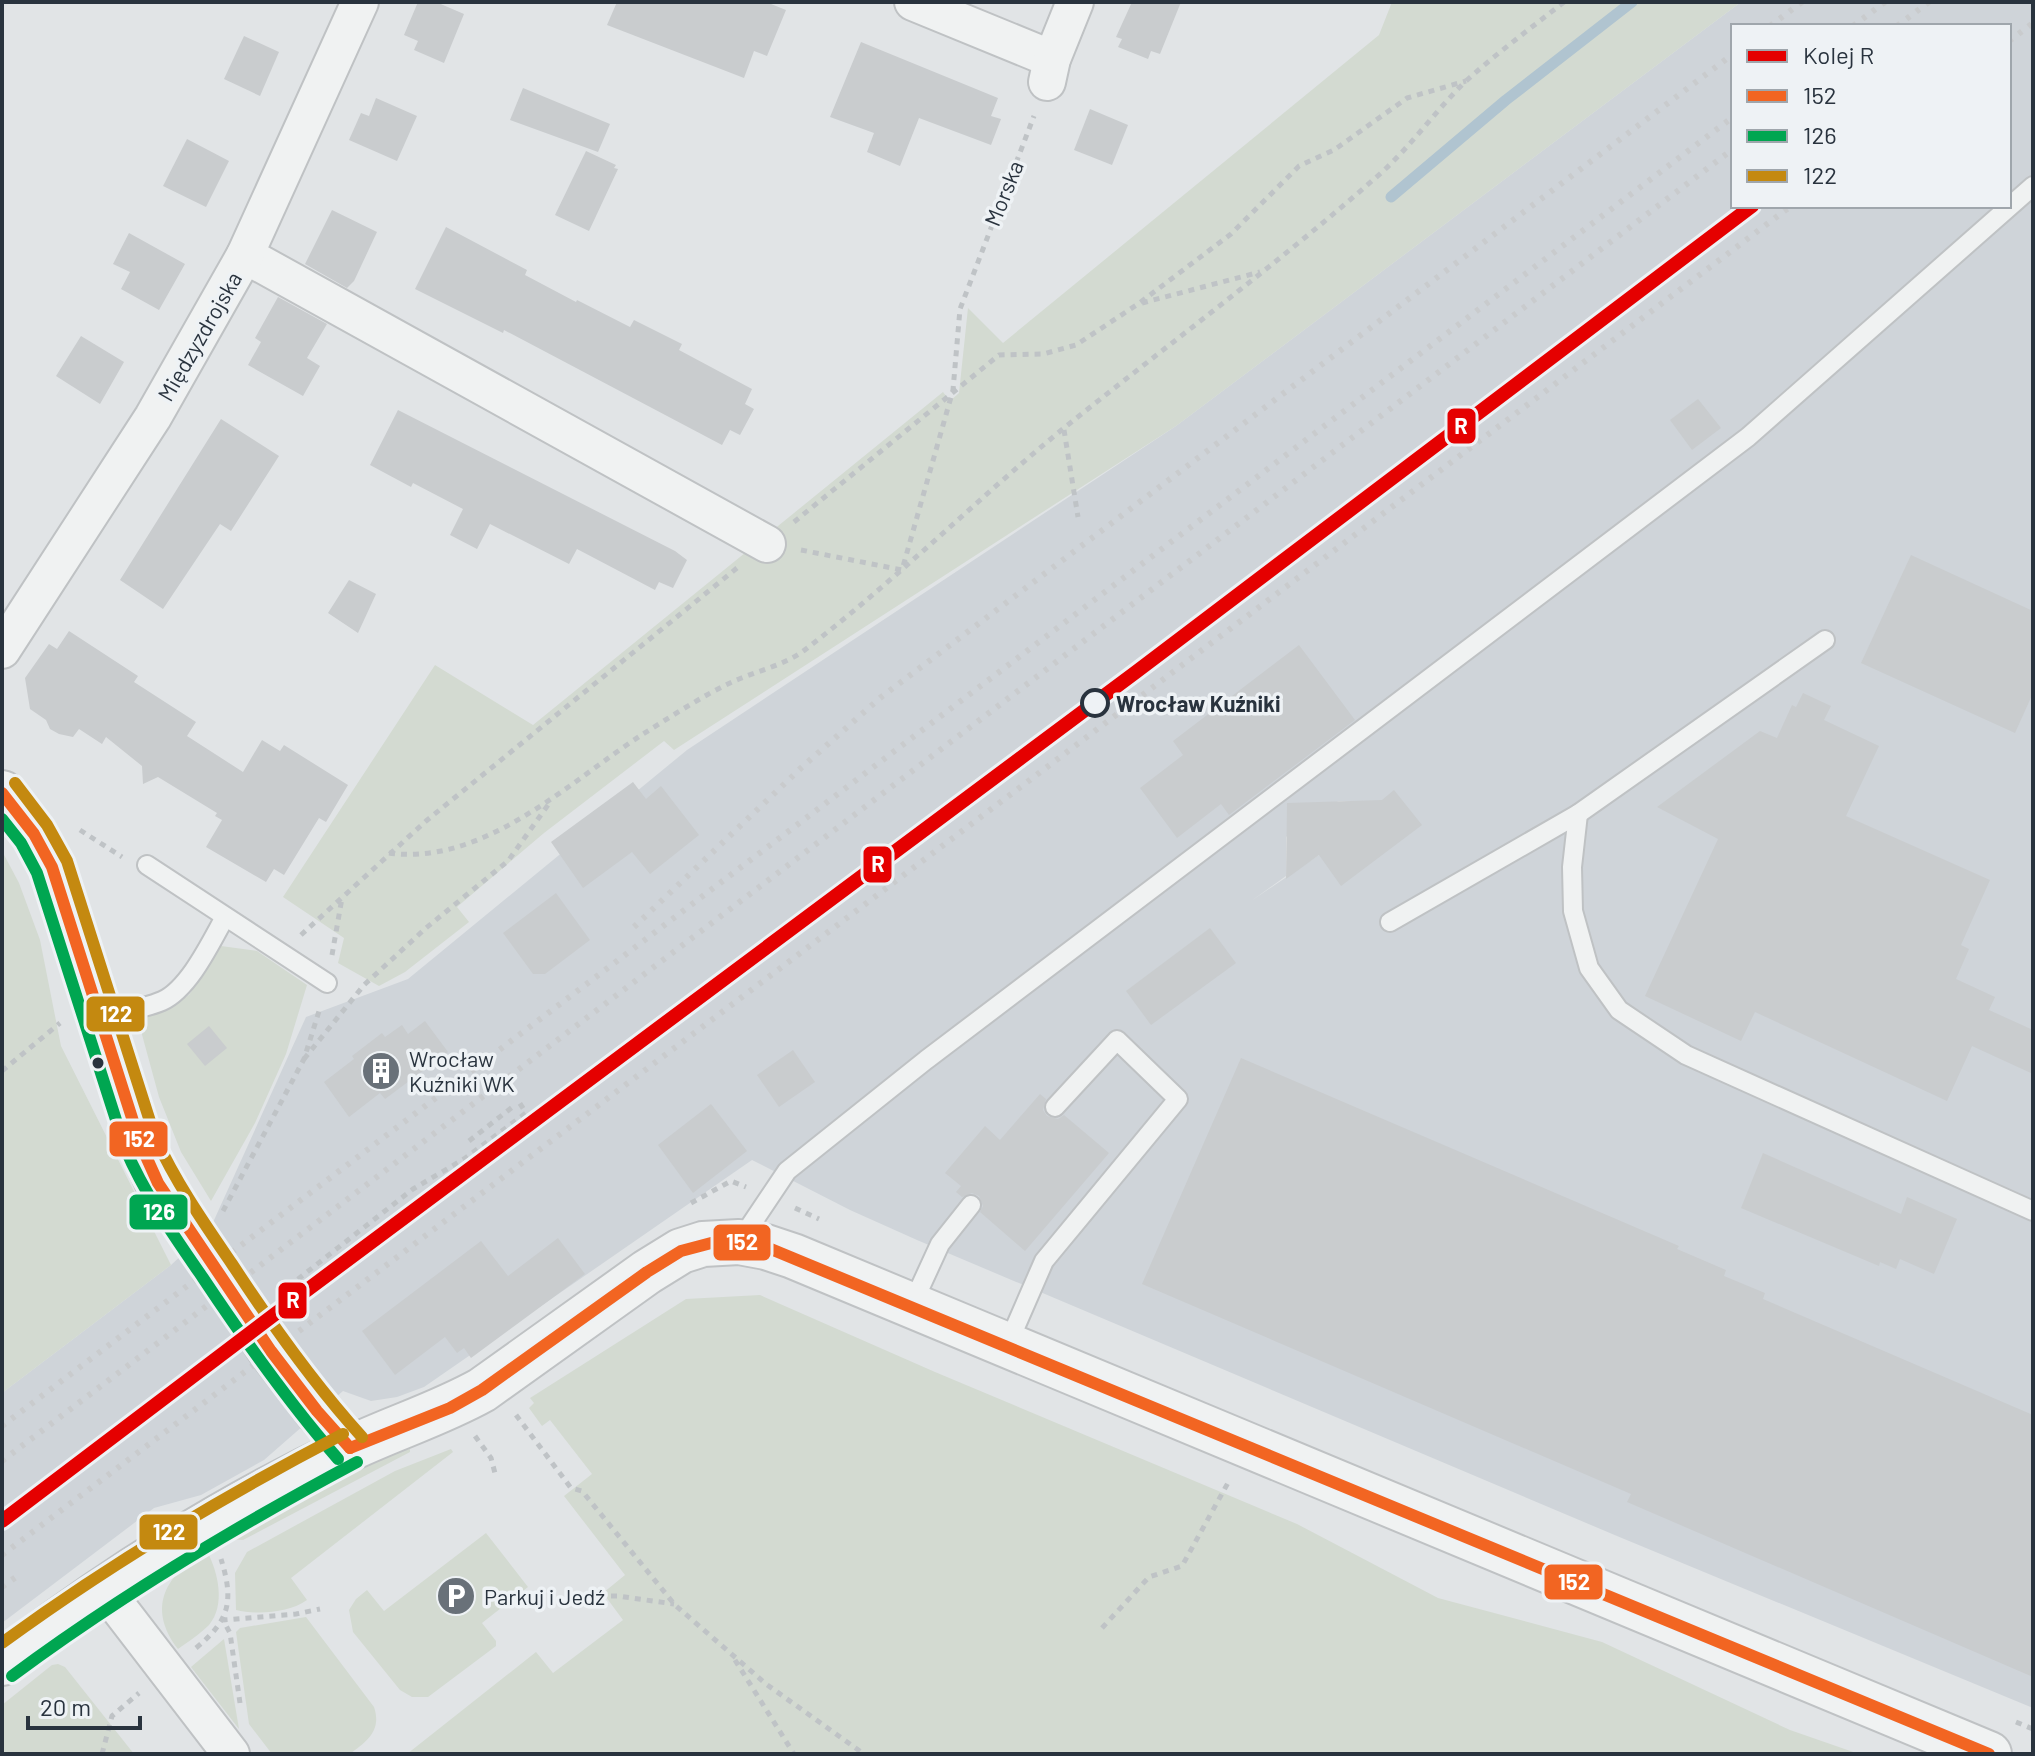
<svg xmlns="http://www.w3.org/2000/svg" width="2035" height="1756" viewBox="0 0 2035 1756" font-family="Barlow,sans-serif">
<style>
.built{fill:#cfd4d9;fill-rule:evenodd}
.green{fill:#d3dad1}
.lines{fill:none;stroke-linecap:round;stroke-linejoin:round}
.stream{stroke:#b0c4d0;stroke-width:11}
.building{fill:#c9ccce}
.service-casing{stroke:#bfc2c4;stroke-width:22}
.minor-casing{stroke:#bfc2c4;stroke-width:40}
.tertiary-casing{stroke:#bfc2c4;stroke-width:48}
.path{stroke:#bfc3c6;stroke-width:5;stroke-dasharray:6 6;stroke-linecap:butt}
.service{stroke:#f0f2f2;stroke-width:18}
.minor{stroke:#f0f2f2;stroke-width:36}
.tertiary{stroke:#f0f2f2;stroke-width:44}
.rail{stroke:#c9cbcd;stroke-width:6;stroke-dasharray:4 8;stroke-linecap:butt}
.bus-1-casing{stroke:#eef2f5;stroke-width:18}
.bus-2-casing{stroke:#eef2f5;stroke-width:18}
.bus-3-casing{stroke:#eef2f5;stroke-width:18}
.bus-1{stroke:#f26522;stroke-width:12}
.bus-2{stroke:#00a651;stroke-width:12}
.bus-3{stroke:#c48910;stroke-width:12}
.rail-1-casing{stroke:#eef2f5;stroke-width:20}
.rail-1{stroke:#e50000;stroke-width:14}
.stop-dot{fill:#eef2f5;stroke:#29333e;stroke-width:4}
.bus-dot{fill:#29333e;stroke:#eef2f5;stroke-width:3}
.labels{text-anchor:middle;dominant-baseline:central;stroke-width:7;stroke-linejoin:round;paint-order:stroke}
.street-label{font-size:22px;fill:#29333e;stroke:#eef2f5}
.stop-label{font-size:22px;font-weight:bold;fill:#29333e;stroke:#eef2f5;text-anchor:start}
.poi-label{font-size:22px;fill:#29333e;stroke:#eef2f5;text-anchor:start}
.line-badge{stroke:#eef2f5;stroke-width:3}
.badge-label{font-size:22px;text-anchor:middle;font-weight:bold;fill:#fff}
</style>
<rect width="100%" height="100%" fill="#e1e4e6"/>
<path class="built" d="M1741,2h292v1706l-416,-172 -700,-296 -67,-30 -98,-50 -328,227 -27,10 -26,4 -28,-10 -79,69 -63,35 -47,13 -152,115v-230l169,-128 39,-36 96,-212 102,-38 279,-229 489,-324zM1733,26h276v180h-276zM1339,801h41l-61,54 -68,46 35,-25v-39l31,-28z"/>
<g class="green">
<path d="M1392,2h349l-565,424 -502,324 -10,-9 -120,92 -87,74 12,15 -64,50 -26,14 -41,-23 6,-25 -61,-41 152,-232 98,60 410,-333 7,9 9,-8 9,-85 35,35 376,-308z"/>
<path d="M2,851l17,32 21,57 21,106 110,219 -169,128z"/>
<path d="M221,946l36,5 50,34 -21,69 -31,69 -44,78 -30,-49 -22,-55 -21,-77 26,-11 25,-14z"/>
<path d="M760,1295l175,77 362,152 141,74 164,44 188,88 69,24h-1452l129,-102 17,21 70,-53 -20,-27 22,-18 -61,-79 28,-22 -42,-54 -8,6 -13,-18 5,-5 -4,-5 156,-99z"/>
<path d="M410,1449v3l-167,88 -18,-1c51,-28 129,-81 185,-90z"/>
<path d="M451,1449l2,3 -162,126 16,22c-18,13 -50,15 -71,10l-1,-37 12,-21 148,-81z"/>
<path d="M486,1533l42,54 -46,36 14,18v5l-68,51h-16l-12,-7 -47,-58 -4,-22 7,-11 11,-9 17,21z"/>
<path d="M207,1551c11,21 19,54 2,74 -9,9 -21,17 -31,24 -32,-42 -12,-75 29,-98z"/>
<path d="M306,1617l68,90c8,24 -7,34 -24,47h-78l-23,-30 -13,-92 4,-4z"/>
<path d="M224,1639l15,90 -48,-62z"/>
<path d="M58,1664l7,3 69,87h-132v-49l50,-40z"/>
</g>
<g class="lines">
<path class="stream" d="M1391,197l115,-97 126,-98"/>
</g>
<g class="building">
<path d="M418,2h18l28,12 -20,49 -30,-13 4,-9 -14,-6z"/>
<path d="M617,2h149l20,8 -19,46 -13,-5 -10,27 -137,-53z"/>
<path d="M1132,2h49l-21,52 -9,-3 -3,8 -30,-12 4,-8 -6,-2z"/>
<path d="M244,36l35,16 -19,44 -36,-17z"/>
<path d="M861,42l137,56 -7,18 10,3 -10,26 -72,-27 -19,48 -33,-14 7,-19 -44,-16z"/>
<path d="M523,88l87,36 -12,28 -88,-32z"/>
<path d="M376,98l41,18 -20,45 -48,-21 12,-27 8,3z"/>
<path d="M1090,109l38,16 -16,40 -38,-15z"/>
<path d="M187,139l42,22 -23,46 -43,-21z"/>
<path d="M586,151l30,14 -2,3 4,1 -29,62 -34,-16z"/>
<path d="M332,210l45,22 -23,49 -7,7 -42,-24z"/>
<path d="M446,227l81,43 -2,5 51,27 1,-2 53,27 4,-7 48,24 -3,6 73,39 -7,15 9,5 -14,26 -10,-5 -8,15 -218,-115 -1,3 -88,-44z"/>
<path d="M129,233l56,31 -26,46 -38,-21 9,-17 -17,-8z"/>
<path d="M278,297l49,27 -20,34 13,8 -17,30 -55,-31 13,-23 -6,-4z"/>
<path d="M81,336l43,26 -24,42 -44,-28z"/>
<path d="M1698,399l23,29 -29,22 -22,-30z"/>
<path d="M398,410l277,141 12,9 -14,28 -14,-6 -4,8 -78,-41 -8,15 -79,-40 -13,25 -27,-14 13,-26 -50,-26 -2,4 -41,-22z"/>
<path d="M221,419l58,37 -48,75 -11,-7 -57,85 -43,-29z"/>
<path d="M1911,555l122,56v82l-18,40 -154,-70z"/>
<path d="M349,580l27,14 -18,39 -30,-20z"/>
<path d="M69,631l69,45 -4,6 62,40 -9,14 56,36 19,-32 18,11 4,-6 64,40 -22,37 -7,-4 -35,57 -10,-6 -8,13 -60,-35 16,-27 -7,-4 2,-3 -59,-36 -15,7 -1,-18 -36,-29 -4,7 -23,-15 -6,8 -14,-3 -9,-5 -4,-9 -16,-11 -5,-31 24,-34 8,5z"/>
<path d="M1299,645l56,75 -126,95 -8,-11 -44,34 -37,-50 43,-33 -10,-14z"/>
<path d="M1803,693l28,13 -7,14 55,26 -33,70 144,64 -29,65 8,4 -13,30 39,18 -6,13 44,20v44l-61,-28 -25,55 -192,-89 -14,29 -96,-45 73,-157 -61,-32 103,-76 17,7 15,-33 4,2z"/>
<path d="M633,782l13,17 15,-13 38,49 -49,39 -18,-22 -49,36 -32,-46z"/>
<path d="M1394,790l28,35 -81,61 -22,-31 -33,24 1,-76 95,-3z"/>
<path d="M556,893l34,47 -45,34h-12l-30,-41z"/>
<path d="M1210,928l26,35 -85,62 -25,-34z"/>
<path d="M425,1021l23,31 -63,47 -5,-6 -31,24 -25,-35 30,-23 -2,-3 30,-23 3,4 17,-12 6,9z"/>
<path d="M209,1026l18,22 -22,18 -18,-22z"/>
<path d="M793,1050l22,32 -36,25 -22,-32z"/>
<path d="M1241,1058l438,188 -2,3 49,21 -2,6 41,17 -2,6 270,116v262l-406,-175 4,-8 -489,-210z"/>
<path d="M1040,1094l6,5 -3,11 4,6 11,3 6,-4 45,38 -84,98 -45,-39 3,-6 -4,-10 -7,-3 -10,4 -6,-5 5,-6 -16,-13 40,-47 15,14z"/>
<path d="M711,1104l36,47 -54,42 -35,-48z"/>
<path d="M1763,1153l138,61 6,-17 50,22 -23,55 -34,-15 -4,10 -16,-7 -1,4 -138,-58z"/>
<path d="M558,1238l27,36 -114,84 -7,-10 -7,5 -12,-16 -50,38 -33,-44 119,-90 27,35z"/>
</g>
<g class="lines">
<g class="service-casing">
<g id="service">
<path d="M1578,814l-6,53 1,44 16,57 30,42 67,45 347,156"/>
<path d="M147,865l180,118"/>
<path d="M1390,922l188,-108 247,-174"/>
<path d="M101,1017c20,-5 42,-8 61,-16 27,-12 49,-59 63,-84"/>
<path d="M740,1241l47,-70 139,-111 822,-623 285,-251"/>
<path d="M912,1305l28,-61 31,-39"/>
<path d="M1007,1346l37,-85 134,-162 -61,-59 -62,67"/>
</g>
</g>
<g class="minor-casing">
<g id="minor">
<path d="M913,2l139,57"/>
<path d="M1047,82l5,-23 23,-57"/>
<path d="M245,255l522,289"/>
<path d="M2,650l151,-233 92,-162 115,-253"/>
<path d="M105,1590l126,164"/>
</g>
</g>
<g class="tertiary-casing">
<g id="tertiary">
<path d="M2,793l32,41 18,33 88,276 18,40 113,168 46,60 33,37"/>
<path d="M2,1663c107,-82 224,-157 347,-214 44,-21 90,-35 133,-59l165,-118 34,-21 22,-7 36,-2 27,5 27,9 1196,498"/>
</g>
</g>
<g class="path">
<path d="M1142,303l118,-31"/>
<path d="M1064,430l14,87"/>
<path d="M794,522l205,-167 44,-1 33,-9 62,-41 93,-70 68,-68 35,-16 73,-52 59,-17"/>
<path d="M801,550l101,20 51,-180 7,-81 74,-193"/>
<path d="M80,830l42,27"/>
<path d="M389,853c95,13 180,-71 254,-119 29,-18 59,-38 89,-52 24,-11 54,-17 74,-33 90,-69 171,-150 258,-221 106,-85 215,-165 317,-255 31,-28 55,-63 85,-92 31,-28 65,-53 98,-79"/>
<path d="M301,935l125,-114 311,-253"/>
<path d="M332,955l10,-57"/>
<path d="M304,1059l60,-74 62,-57 82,-67 40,-56"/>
<path d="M2,1071l58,-48"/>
<path d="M469,1141l46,-36"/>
<path d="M691,1203l40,-22 15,6"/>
<path d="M795,1208l24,11"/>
<path d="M223,1211l81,-152 16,-51"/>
<path d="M279,1294l134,-105 51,-30 62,-46 -7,-11"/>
<path d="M516,1415l55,73 11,3 93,114 91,79 98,70"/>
<path d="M475,1436l16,22 5,19"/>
<path d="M587,1596h31l56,8"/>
<path d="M1102,1628l47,-51 33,-11 47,-85"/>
<path d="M196,1648c34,-28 38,-47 25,-89"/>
<path d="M735,1660l59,94"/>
<path d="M240,1703l-10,-70 -7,-13 73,-6 24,-5"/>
<path d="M2016,1722l17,7"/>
<path d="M102,1754l10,-38 27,-23"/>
</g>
<use href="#service" class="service"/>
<use href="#minor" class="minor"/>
<use href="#tertiary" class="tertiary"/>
<g class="rail">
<path d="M1770,26l32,-24"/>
<path d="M1853,26l32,-24"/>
<path d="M1897,26l32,-24"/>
<path d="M2009,41l24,-18"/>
<path d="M634,927l167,-159 79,-70 853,-644"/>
<path d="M2,1426l1731,-1309"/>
<path d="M2,1461l1731,-1312"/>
<path d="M2,1555l1789,-1349"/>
<path d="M2,1587l14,-10"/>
</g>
<g class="bus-1-casing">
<g id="bus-1">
<path d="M2,793l32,41 18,33 88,276 18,40 113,168 46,60 33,37"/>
<path d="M350,1448l100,-40 32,-18 165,-118 34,-21 34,-9h24l27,5 1223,507"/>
</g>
</g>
<g class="bus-2-casing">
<g id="bus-2">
<path d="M2,819l19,24 16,30 88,275c20,47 49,88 78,130 42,63 85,124 135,181"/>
<path d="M12,1676c109,-81 225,-150 345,-214"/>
</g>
</g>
<g class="bus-3-casing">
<g id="bus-3">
<path d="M15,783l32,42 20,36 88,276c21,46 49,86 77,127 40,61 81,119 130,173"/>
<path d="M2,1643c108,-79 222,-147 341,-209"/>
</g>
</g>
<use href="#bus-1" class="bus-1"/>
<use href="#bus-2" class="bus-2"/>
<use href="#bus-3" class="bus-3"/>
<g class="rail-1-casing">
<path id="rail-1" d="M2,1521l281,-213 853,-636 616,-466"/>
</g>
<use href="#rail-1" class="rail-1"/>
</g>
<defs>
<g id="building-disc" transform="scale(2)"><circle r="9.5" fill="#697179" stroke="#eef2f5"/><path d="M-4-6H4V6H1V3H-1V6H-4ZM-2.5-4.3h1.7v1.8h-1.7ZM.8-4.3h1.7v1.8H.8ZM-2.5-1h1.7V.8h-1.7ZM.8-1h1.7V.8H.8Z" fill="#fff"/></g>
<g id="parking-disc" transform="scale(2)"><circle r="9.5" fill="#697179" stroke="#eef2f5"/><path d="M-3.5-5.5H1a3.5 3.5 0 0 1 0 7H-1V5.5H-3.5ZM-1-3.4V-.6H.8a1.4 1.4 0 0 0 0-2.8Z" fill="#fff"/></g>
</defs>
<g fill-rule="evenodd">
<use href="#building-disc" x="381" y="1071"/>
<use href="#parking-disc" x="456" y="1596"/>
</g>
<circle class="stop-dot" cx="1095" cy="703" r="13"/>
<circle class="bus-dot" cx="98" cy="1063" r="7"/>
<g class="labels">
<g class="street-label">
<text transform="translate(1003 193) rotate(-68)">Morska</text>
<text transform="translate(199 336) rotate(-60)">Międzyzdrojska</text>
</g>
<g class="stop-label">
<text x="1116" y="703">Wrocław Kuźniki</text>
</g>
<g class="poi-label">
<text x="409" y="1058">Wrocław<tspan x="409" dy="25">Kuźniki WK</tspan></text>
<text x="484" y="1596">Parkuj i Jedź</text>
</g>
</g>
<g class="line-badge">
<rect x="1446" y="407" width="31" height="38" rx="8" fill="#e50000"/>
<rect x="862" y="845" width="31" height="39" rx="8" fill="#e50000"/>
<rect x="85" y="995" width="61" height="38" rx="8" fill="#c48910"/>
<rect x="108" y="1120" width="61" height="38" rx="8" fill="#f26522"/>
<rect x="128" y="1193" width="61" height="38" rx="8" fill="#00a651"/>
<rect x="712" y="1223" width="60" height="39" rx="8" fill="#f26522"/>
<rect x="277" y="1281" width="31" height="39" rx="8" fill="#e50000"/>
<rect x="138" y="1513" width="61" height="38" rx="8" fill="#c48910"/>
<rect x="1543" y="1563" width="61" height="38" rx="8" fill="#f26522"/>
</g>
<g class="badge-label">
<text x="1461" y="434">R</text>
<text x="878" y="872">R</text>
<text x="116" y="1022">122</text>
<text x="139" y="1147">152</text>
<text x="159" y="1220">126</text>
<text x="742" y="1250">152</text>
<text x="293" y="1308">R</text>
<text x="169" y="1540">122</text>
<text x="1574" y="1590">152</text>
</g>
<rect width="2035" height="1756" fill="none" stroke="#29333e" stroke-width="8"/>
<rect x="1731" y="24" width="280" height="184" fill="#eef2f5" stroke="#9fa6ac" stroke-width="2"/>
<rect x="1747" y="50" width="40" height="12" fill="#e50000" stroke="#9fa6ac" stroke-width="2"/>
<text x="1803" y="64" font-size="24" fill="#29333e">Kolej R</text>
<rect x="1747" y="90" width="40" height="12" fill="#f26522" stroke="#9fa6ac" stroke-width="2"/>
<text x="1803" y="104" font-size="24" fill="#29333e">152</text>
<rect x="1747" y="130" width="40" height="12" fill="#00a651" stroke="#9fa6ac" stroke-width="2"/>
<text x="1803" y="144" font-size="24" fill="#29333e">126</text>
<rect x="1747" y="170" width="40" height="12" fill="#c48910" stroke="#9fa6ac" stroke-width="2"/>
<text x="1803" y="184" font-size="24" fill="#29333e">122</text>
<path d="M28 1716v12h112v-12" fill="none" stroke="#29333e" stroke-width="4"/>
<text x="40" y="1716" font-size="24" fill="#29333e" stroke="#eef2f5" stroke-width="6" paint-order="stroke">20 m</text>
</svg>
